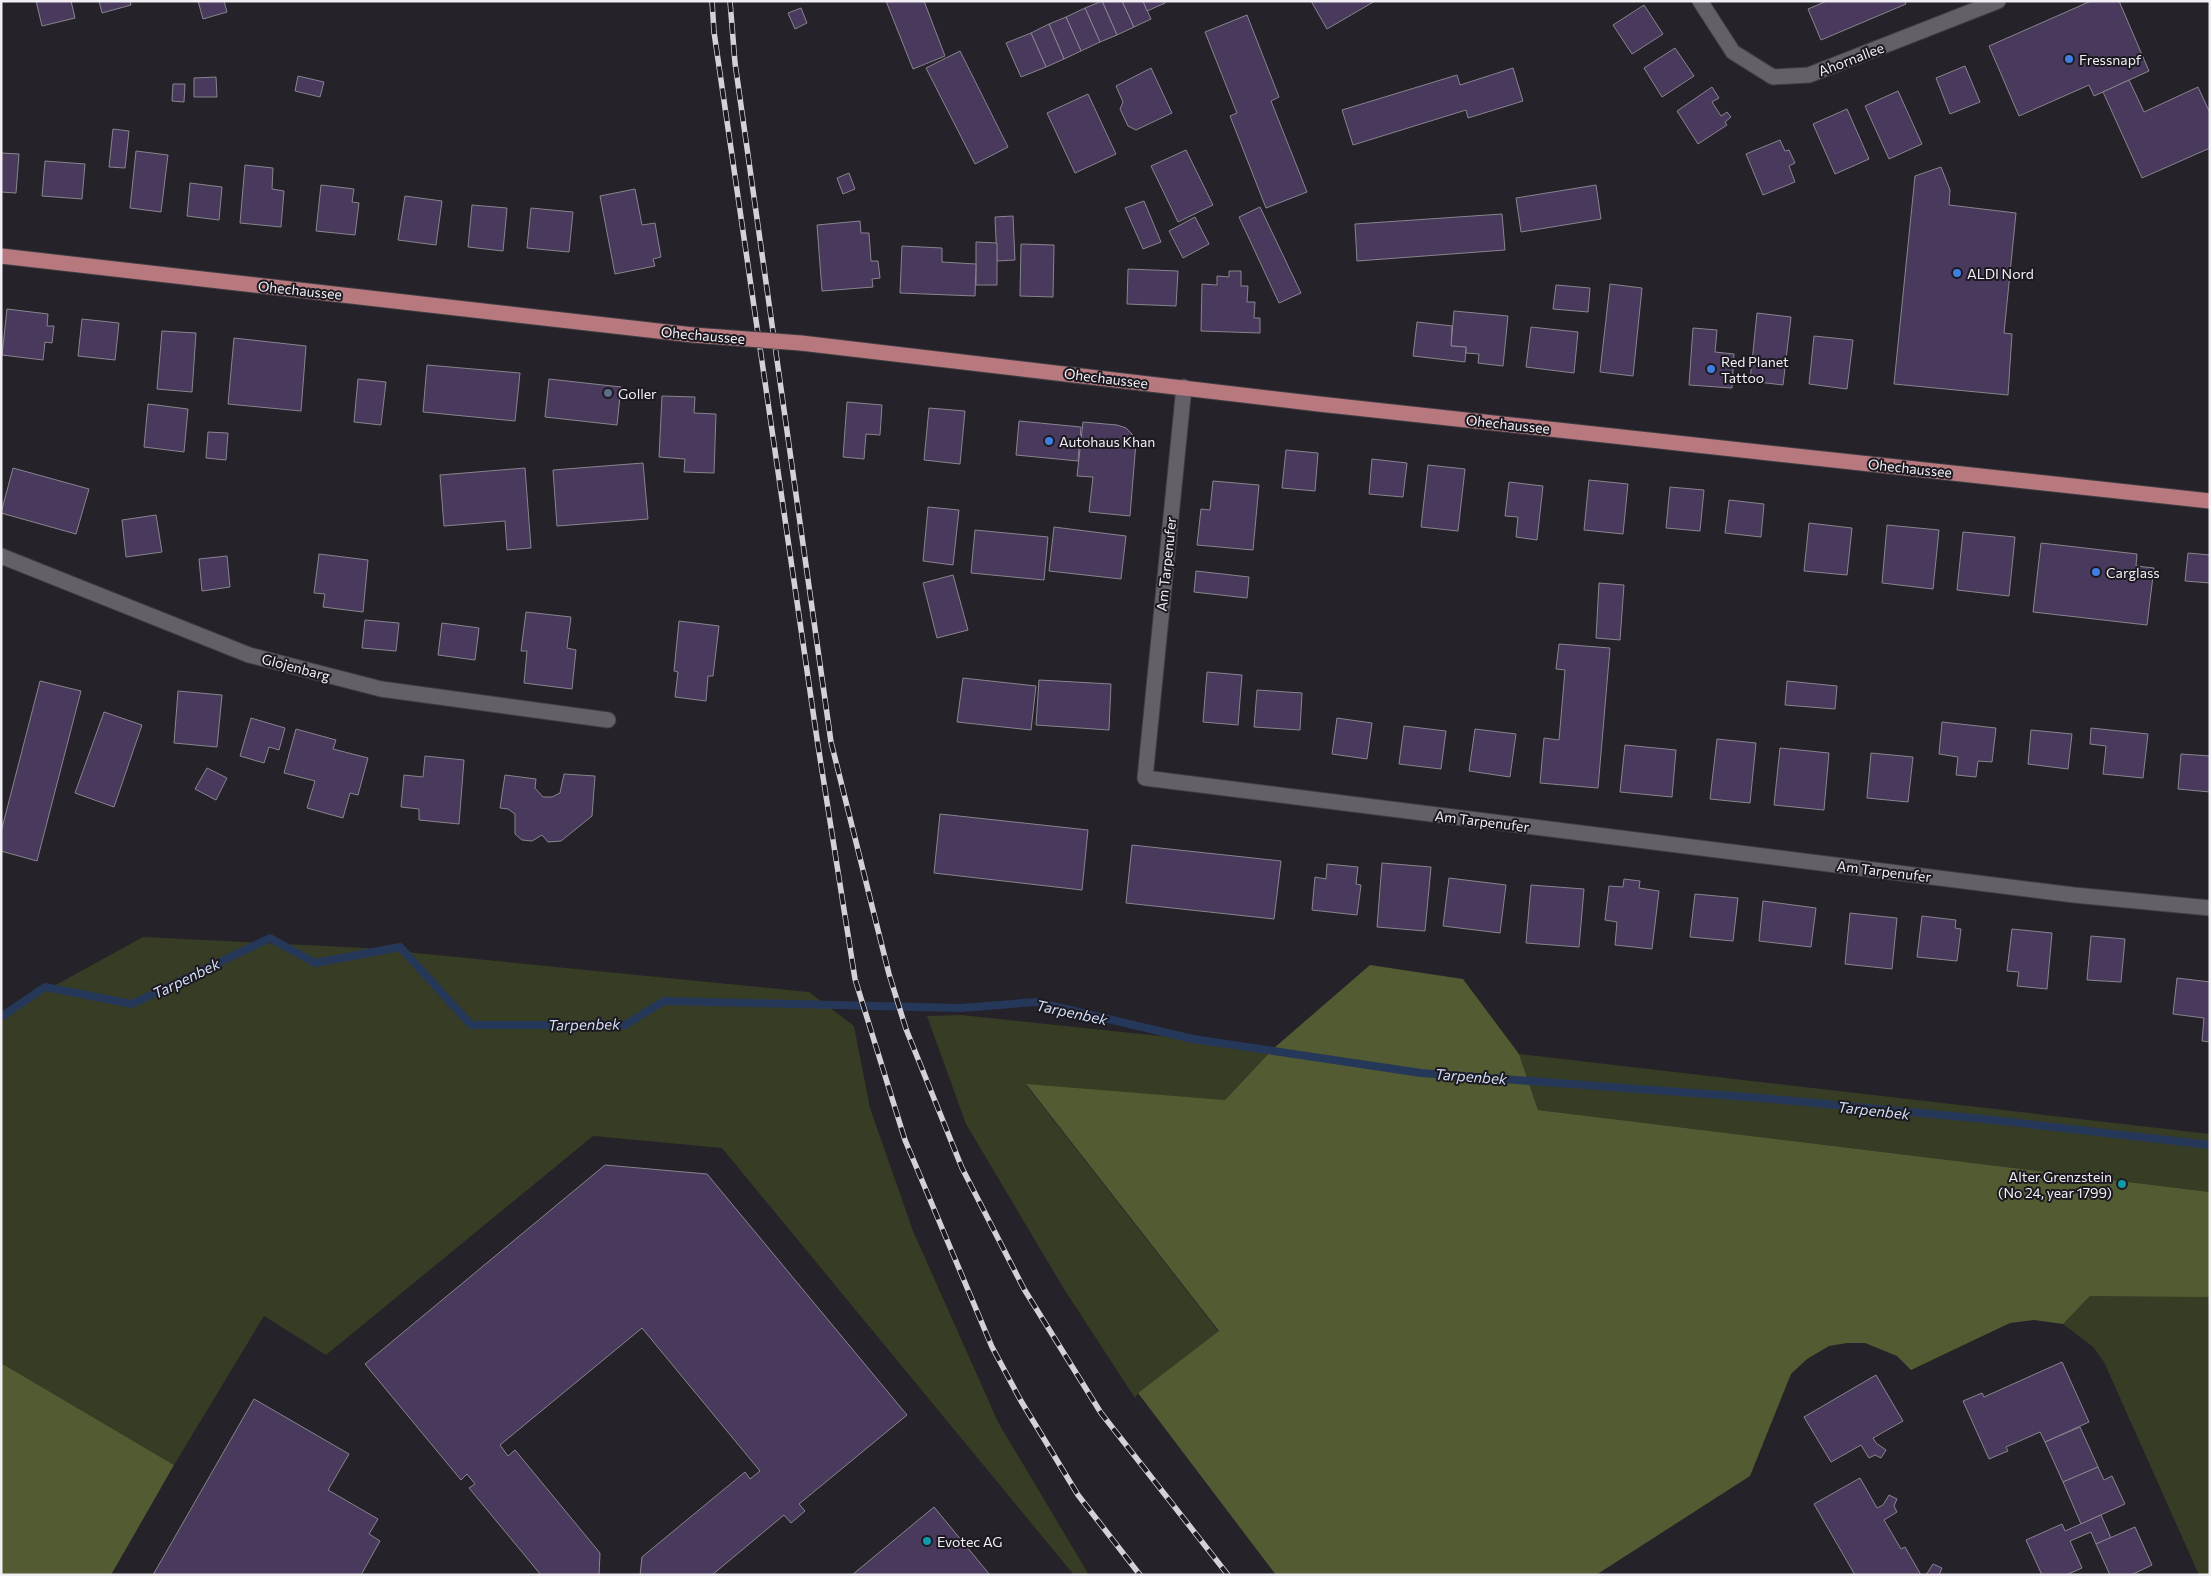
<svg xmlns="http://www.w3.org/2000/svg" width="2211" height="1576" viewBox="0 0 2211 1576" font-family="Commissioner,sans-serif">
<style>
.green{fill:#373c24}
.forest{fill:#525b31}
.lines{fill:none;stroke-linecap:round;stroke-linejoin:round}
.stream{stroke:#263859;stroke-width:8}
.building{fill:#49395c;stroke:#88858d}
.street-casing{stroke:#403e44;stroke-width:17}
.primary-casing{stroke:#403e44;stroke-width:17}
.street{stroke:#636068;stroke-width:15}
.primary{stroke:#b7797e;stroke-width:15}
.rail-casing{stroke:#d4d2d7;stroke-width:5.5}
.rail{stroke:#1c1920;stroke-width:4;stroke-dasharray:11;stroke-linecap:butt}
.primary-bridge-casing{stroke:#403e44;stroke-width:17;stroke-linecap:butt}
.primary-bridge{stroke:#b7797e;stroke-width:15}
.shop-dot{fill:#3f7fe0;stroke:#1c1920;stroke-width:2}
.service-dot{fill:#5c6f8a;stroke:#1c1920;stroke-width:2}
.culture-dot{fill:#0f9aa8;stroke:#1c1920;stroke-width:2}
.labels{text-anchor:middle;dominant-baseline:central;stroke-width:4;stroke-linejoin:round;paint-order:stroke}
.street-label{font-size:14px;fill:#f1eff4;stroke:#1c1920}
.poi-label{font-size:14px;fill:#f1eff4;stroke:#1c1920;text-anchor:start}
.water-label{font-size:15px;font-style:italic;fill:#d0def7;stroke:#1c1920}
</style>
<rect width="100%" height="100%" fill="#252229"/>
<g class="green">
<path d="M143,937l222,11 444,44 45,34 16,82 43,123 85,191 91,153h-15l-352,-427 -129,-12 -267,219 -62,-39 -90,149 -173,-102v-348z"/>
<path d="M961,1015l313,33 -49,52 -199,-15 193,247 -81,61 -3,5 -71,-109 -98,-165 -39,-108z"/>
<path d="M1519,1054l691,80v58l-672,-82z"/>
<path d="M2090,1296h120v279h-11l-95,-213 -11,-15 -30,-23z"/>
</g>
<g class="forest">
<path d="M1370,965l93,14 56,75 19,56 672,82v104l-3,1 -117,-1 -27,28 -29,-4 -24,3 -99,47 -14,-14 -32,-13h-18l-18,3 -22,13 -16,15 -41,102 -154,99h-320l-138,-182 81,-62 -193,-247 199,16 49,-52z"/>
<path d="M1,1363l173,102 -63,110h-110z"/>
</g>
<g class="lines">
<path class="stream" d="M1,1017l44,-30 87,17 138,-66 45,25 85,-16 71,78h154l39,-24 297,7 75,-6 157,37 228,34 340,25 223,21 226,26"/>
</g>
<g class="building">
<path d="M36,1h35l4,17 -33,8z"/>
<path d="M99,1h31l1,4 -29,8z"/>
<path d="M198,1h26l3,11 -24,7z"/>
<path d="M886,1h38l21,55 -32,13z"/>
<path d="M1102,1h20l12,26 -17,8z"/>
<path d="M1102,1l15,34 -17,7 -15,-34z"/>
<path d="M1122,1h21l8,18 -17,8z"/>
<path d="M1143,1h22v2l-18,8z"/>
<path d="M1311,1h64l-48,28z"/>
<path d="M1827,1h78l1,3 -85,36 -13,-31z"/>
<path d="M2091,1h28l30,70 -55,25 -5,-11 -70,31 -30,-70z"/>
<path d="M1644,5l19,29 -31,20 -19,-29z"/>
<path d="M801,8l6,15 -12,6 -7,-16z"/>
<path d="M1085,8l15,34 -19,9 -15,-34z"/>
<path d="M1247,15l32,82 -8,4 36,91 -41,16 -36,-92 7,-3 -32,-81z"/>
<path d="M1066,17l15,34 -17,8 -15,-35z"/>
<path d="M1049,24l15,35 -18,8 -15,-34z"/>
<path d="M1031,33l15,34 -25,10 -15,-34z"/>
<path d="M1675,48l19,28 -32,21 -18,-29z"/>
<path d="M960,51l48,96 -33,17 -49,-96z"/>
<path d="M1965,66l15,36 -30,12 -14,-36z"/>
<path d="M1151,68l21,45 -36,17 -8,-4 -8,-17 3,-7 -7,-16z"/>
<path d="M1513,68l10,33 -55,17 -2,-8 -113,35 -11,-35 115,-35 3,10z"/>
<path d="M298,76l26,6 -4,15 -25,-6z"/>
<path d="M216,77l1,20h-23v-19z"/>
<path d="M2129,80l15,32 54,-25 12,26v35l-68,30 -39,-86z"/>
<path d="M173,84h12l-1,18 -12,-1z"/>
<path d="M1712,87l7,11 -7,4 9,14 6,-4 4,5 -6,5 2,3 -29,19 -21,-33z"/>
<path d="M1898,91l24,53 -33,15 -24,-53z"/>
<path d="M1088,94l28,60 -41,19 -28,-60z"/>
<path d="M1847,109l22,50 -34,15 -22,-50z"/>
<path d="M113,129l16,2 -4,37 -16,-1z"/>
<path d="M1780,140l5,11 4,-1 6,13 -6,3 6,16 -32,13 -17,-41z"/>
<path d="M1186,150l27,55 -35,17 -27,-56z"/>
<path d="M136,151l32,4 -7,57 -31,-4z"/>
<path d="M1,153l18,1 -3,39 -15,-1z"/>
<path d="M45,161l40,3 -3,35 -40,-3z"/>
<path d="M245,165l28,3 -1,21 12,2 -3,36 -41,-4z"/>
<path d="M1941,167l9,23 -1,15 67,8 -12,120 8,1 -4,61 -114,-11 21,-208z"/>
<path d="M849,173l6,16 -12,5 -6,-16z"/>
<path d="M190,183l32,4 -3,33 -32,-4z"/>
<path d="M321,185l33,4 -2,13 7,1 -4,32 -39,-4z"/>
<path d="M1596,185l5,34 -80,13 -5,-34z"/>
<path d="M635,189l7,36 13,-2 6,34 -8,2 2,7 -40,8 -15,-78z"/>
<path d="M405,196l37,5 -6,44 -38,-5z"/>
<path d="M1144,201l17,41 -18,7 -18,-41z"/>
<path d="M472,205l35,3 -4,43 -35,-4z"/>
<path d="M1260,207l41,86 -22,10 -40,-86z"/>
<path d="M531,208l42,4 -4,40 -42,-4z"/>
<path d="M1502,214l3,36 -148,11 -2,-37z"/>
<path d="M1013,216l2,44 -18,1 -2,-44z"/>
<path d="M1195,217l14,27 -26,14 -14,-27z"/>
<path d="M860,221l1,12h8l2,28h7l2,17 -8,1 1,8 -51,4 -5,-66z"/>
<path d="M976,242l21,1v42h-21z"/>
<path d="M1021,244l33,1 -1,52 -33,-1z"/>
<path d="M902,246l40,2v14l34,2 -1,32 -75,-3z"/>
<path d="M1128,269l50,2 -2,35 -49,-2z"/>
<path d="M1229,271h12v15h7l-1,16h8l-1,16h6v15l-59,-2 1,-47 15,1v-9l12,1z"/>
<path d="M1610,284l32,4 -9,88 -33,-4z"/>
<path d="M1556,285l34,3 -2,24 -35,-3z"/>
<path d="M7,309l41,5 -1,12h7l-2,17 -7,-1 -2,18 -41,-5z"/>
<path d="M1454,311l54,5 -5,50 -25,-3 1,-9 -13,-1v-6l-15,-1z"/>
<path d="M1757,313l34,4 -8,68 -33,-4z"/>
<path d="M82,319l37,4 -4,37 -37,-4z"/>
<path d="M1417,322l35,4 -1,20 15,1 -1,15 -52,-6z"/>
<path d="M1531,327l47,5 -4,41 -48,-6z"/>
<path d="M1693,328l24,2 -2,22 19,2 -2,34 -43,-3z"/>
<path d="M162,331l34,2 -4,59 -35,-3z"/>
<path d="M1814,336l39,4 -6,49 -38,-5z"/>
<path d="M234,338l72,8 -5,65 -73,-7z"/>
<path d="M427,365l93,8 -5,48 -92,-9z"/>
<path d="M358,379l28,3 -5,43 -27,-3z"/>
<path d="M549,379l72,8 -4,38 -72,-8z"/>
<path d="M662,396l33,1 -1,16 22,1 -2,59 -30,-1 1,-13 -26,-2z"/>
<path d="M847,402l35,3 -2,30 -14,-1 -2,25 -21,-2z"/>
<path d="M148,404l40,5 -4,43 -40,-5z"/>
<path d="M929,408l36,3 -5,53 -36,-4z"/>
<path d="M1019,421l62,6 -3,34 -62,-6z"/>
<path d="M1083,422l34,3 9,3 6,6 4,8 -6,74 -41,-4 4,-35 -16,-1z"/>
<path d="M208,432l20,1 -2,27 -20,-2z"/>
<path d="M1286,450l32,3 -3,38 -33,-3z"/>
<path d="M1372,459l35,4 -4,34 -34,-3z"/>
<path d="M643,463l5,56 -91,7 -4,-56z"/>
<path d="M1428,465l37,4 -7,62 -37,-4z"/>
<path d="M13,468l76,21 -13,45 -75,-21z"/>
<path d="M525,468l6,80 -24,2 -2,-29 -61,5 -4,-51z"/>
<path d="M1589,480l39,4 -5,50 -39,-4z"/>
<path d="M1213,481l46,4 -6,65 -56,-5 4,-36 9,1z"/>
<path d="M1509,482l34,4 -6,54 -21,-3 2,-20 -13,-1z"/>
<path d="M1670,487l34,3 -4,41 -34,-3z"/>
<path d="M1729,500l35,4 -3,33 -36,-4z"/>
<path d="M928,507l31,3 -6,55 -30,-4z"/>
<path d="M156,515l6,37 -36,5 -4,-37z"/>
<path d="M1809,523l43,5 -5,47 -43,-4z"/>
<path d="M1887,525l52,5 -6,59 -51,-6z"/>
<path d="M1054,527l72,9 -5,43 -72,-8z"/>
<path d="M975,530l73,7 -4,43 -73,-7z"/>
<path d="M1963,532l52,5 -6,59 -52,-6z"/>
<path d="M2041,543l96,11 -1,12 18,2 -7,57 -114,-13z"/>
<path d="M2188,553l22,2v28l-25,-2z"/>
<path d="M319,554l49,6 -5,52 -40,-5 2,-13 -11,-1z"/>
<path d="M227,556l3,31 -28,4 -3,-32z"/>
<path d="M1196,571l53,6 -2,21 -53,-6z"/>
<path d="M953,575l15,55 -31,8 -14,-55z"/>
<path d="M1599,583l25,2 -4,55 -24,-2z"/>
<path d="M526,612l45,5 -4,31 9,2 -4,39 -48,-6 3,-32h-6z"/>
<path d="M365,620l34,3 -3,28 -34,-3z"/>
<path d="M679,621l40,5 -6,50h-5l-2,25 -31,-4 3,-25 -4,-1z"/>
<path d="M442,623l37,5 -4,32 -37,-5z"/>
<path d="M1559,644l51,4 -12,140 -58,-5 4,-45 15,2 6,-70 -9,-1z"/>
<path d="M1207,672l35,3 -4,50 -35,-3z"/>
<path d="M963,678l73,8 -5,44 -74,-8z"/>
<path d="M1039,680l72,4 -2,46 -73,-5z"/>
<path d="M40,681l41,10 -44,170 -36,-10v-19z"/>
<path d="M1787,681l50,5 -2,23 -50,-4z"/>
<path d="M1257,690l45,3 -2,37 -46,-3z"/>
<path d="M178,691l44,4 -5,52 -43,-4z"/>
<path d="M104,712l38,13 -28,82 -39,-14z"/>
<path d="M251,718l34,10 -6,22 -10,-3 -5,16 -24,-7z"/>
<path d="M1337,718l35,5 -5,36 -35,-5z"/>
<path d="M1942,722l54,6 -4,34 -14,-1 -2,16 -20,-2 2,-18 -19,-3z"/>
<path d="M1404,726l42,5 -5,38 -42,-5z"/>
<path d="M2091,728l57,6 -5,44 -40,-4 3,-28 -16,-2z"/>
<path d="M296,729l40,11 -3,9 35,9 -10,37 -8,-2 -7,25 -36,-10 8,-27 -31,-8z"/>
<path d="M1475,729l41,5 -6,43 -41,-6z"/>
<path d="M2031,730l41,4 -4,35 -40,-5z"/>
<path d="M1717,739l39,4 -6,60 -40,-4z"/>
<path d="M1625,745l51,5 -4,47 -52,-5z"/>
<path d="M1780,748l49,5 -5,57 -50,-5z"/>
<path d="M1871,753l42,4 -5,45 -41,-4z"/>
<path d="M2181,754l29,2v36l-32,-3z"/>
<path d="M425,756l39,4 -5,64 -40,-4v-11l-18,-2 3,-32 19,2z"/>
<path d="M207,768l20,10 -11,22 -21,-11z"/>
<path d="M564,774l31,2 -3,40 -31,25 -13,1 -6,-7 -10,6 -10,-1 -7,-6v-20l-7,-5 -8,-1 5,-33 31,4 -1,9 8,9h9l8,-4z"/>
<path d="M940,814l148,16 -6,60 -148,-17z"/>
<path d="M1132,845l149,16 -7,58 -148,-16z"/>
<path d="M1382,863l49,4 -6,64 -48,-4z"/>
<path d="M1327,864l31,3 -2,17 5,1 -4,30 -45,-5 3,-33 11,2z"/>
<path d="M1449,878l57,7 -6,48 -57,-7z"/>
<path d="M1624,879l16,2 -1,7 20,3 -7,58 -37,-4 2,-23 -12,-2 4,-34 14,1z"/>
<path d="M1531,885l53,4 -5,58 -53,-4z"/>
<path d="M1695,894l43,4 -5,43 -43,-4z"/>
<path d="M1763,901l53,7 -5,39 -52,-6z"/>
<path d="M1850,913l47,5 -5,51 -47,-5z"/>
<path d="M1922,916l34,4 -1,8 6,1 -4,32 -40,-4z"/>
<path d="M2012,929l40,4 -5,56 -30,-3 2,-14 -12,-1z"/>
<path d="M2091,936l34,3 -4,43 -34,-2z"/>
<path d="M2177,978l33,4v60l-8,-1 2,-23 -31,-4z"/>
<path d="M605,1165l102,9 200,241 -108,89 6,7 -14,12 -7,-8 -72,60h-72l2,-18 103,-85 5,7 10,-8 -118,-143 -142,117 8,11 7,-6 85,103 -1,22h-58l-72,-87 6,-4 -8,-10 -6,6 -96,-116z"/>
<path d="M2062,1362l27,60 -44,20 -5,-10 -34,15 2,4 -19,8 -26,-58 19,-8 2,4z"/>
<path d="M1876,1375l27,46 -30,17 3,5 10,7 -5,8 -6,-3 -6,3 -8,-13 -30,17 -27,-45z"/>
<path d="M254,1399l95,55 -21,36 50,29 -9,15 11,7 -19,34h-208z"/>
<path d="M2080,1427l18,40 -35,15 -18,-40z"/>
<path d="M2098,1467l6,13 8,-4 13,28 -44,20 -18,-42z"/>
<path d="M1860,1478l17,30 6,-3 6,-10 8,4 -3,7 3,6 -13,8 17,29 4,-2 16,28h-66l-41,-71z"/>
<path d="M934,1507l56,68h-138z"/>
<path d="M2101,1515l10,23 -15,6 -5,-12 -21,9 12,27 -16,7h-24l-16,-35 36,-16 3,7z"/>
<path d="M2135,1527l17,38 -21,10h-21l-14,-31z"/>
<path d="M1933,1564l9,4 -3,7h-13z"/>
</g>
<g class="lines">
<g class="street-casing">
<g id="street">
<path d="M1700,1l33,51 40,25 36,-2 189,-74"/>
<path d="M1184,387l-39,391 929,117 136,13"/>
<path d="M1,556l248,99 132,34 227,31"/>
</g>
</g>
<g class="primary-casing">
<g id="primary">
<path d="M1,256l692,79"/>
<path d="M801,343l518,61 891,97"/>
</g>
</g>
<use href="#street" class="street"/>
<use href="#primary" class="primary"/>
<g class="rail-casing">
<g id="rail">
<path d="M712,1l2,31 103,707 38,240 50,161 87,207 29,54 57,94 62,80"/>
<path d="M730,1l5,62 96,679 58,232 17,55 56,139 62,121 77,124 127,162"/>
</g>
</g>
<use href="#rail" class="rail"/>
<g class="primary-bridge-casing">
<path id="primary-bridge" d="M693,335l108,8"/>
</g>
<use href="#primary-bridge" class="primary-bridge"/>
</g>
<g class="shop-dot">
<circle cx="2069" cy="59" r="5"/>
<circle cx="1957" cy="273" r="5"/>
<circle cx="1711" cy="369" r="5"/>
<circle cx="1049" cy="441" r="5"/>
<circle cx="2096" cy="572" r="5"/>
</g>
<circle class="service-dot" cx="608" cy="393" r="5"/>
<g class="culture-dot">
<circle cx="2122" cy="1184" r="5"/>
<circle cx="927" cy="1541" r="5"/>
</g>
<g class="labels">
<g class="street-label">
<text transform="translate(1851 59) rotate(-21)">Ahornallee</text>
<text transform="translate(300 290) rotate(6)">Ohechaussee</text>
<text transform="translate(703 335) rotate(5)">Ohechaussee</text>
<text transform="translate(1106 378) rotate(7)">Ohechaussee</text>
<text transform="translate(1508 424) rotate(6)">Ohechaussee</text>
<text transform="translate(1910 468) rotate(6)">Ohechaussee</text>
<text transform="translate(1166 564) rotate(-84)">Am Tarpenufer</text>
<text transform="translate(296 667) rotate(15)">Glojenbarg</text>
<text transform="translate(1482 821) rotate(7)">Am Tarpenufer</text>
<text transform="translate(1884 871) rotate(7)">Am Tarpenufer</text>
</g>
<g class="poi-label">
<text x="2079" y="59">Fressnapf</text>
<text x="1967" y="273">ALDI Nord</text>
<text x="1721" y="361">Red Planet<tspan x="1721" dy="16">Tattoo</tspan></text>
<text x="618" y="393">Goller</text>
<text x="1059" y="441">Autohaus Khan</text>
<text x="2106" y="572">Carglass</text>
<text x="2112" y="1176" text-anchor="end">Alter Grenzstein<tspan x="2112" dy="16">(No 24, year 1799)</tspan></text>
<text x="937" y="1541">Evotec AG</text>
</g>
<g class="water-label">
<text transform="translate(186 978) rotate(-26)">Tarpenbek</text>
<text transform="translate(1072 1012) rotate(12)">Tarpenbek</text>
<text transform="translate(584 1024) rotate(-1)">Tarpenbek</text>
<text transform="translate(1471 1076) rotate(4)">Tarpenbek</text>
<text transform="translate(1874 1110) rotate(6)">Tarpenbek</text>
</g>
</g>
<rect width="2211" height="1576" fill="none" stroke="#f1eff4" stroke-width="5"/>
</svg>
